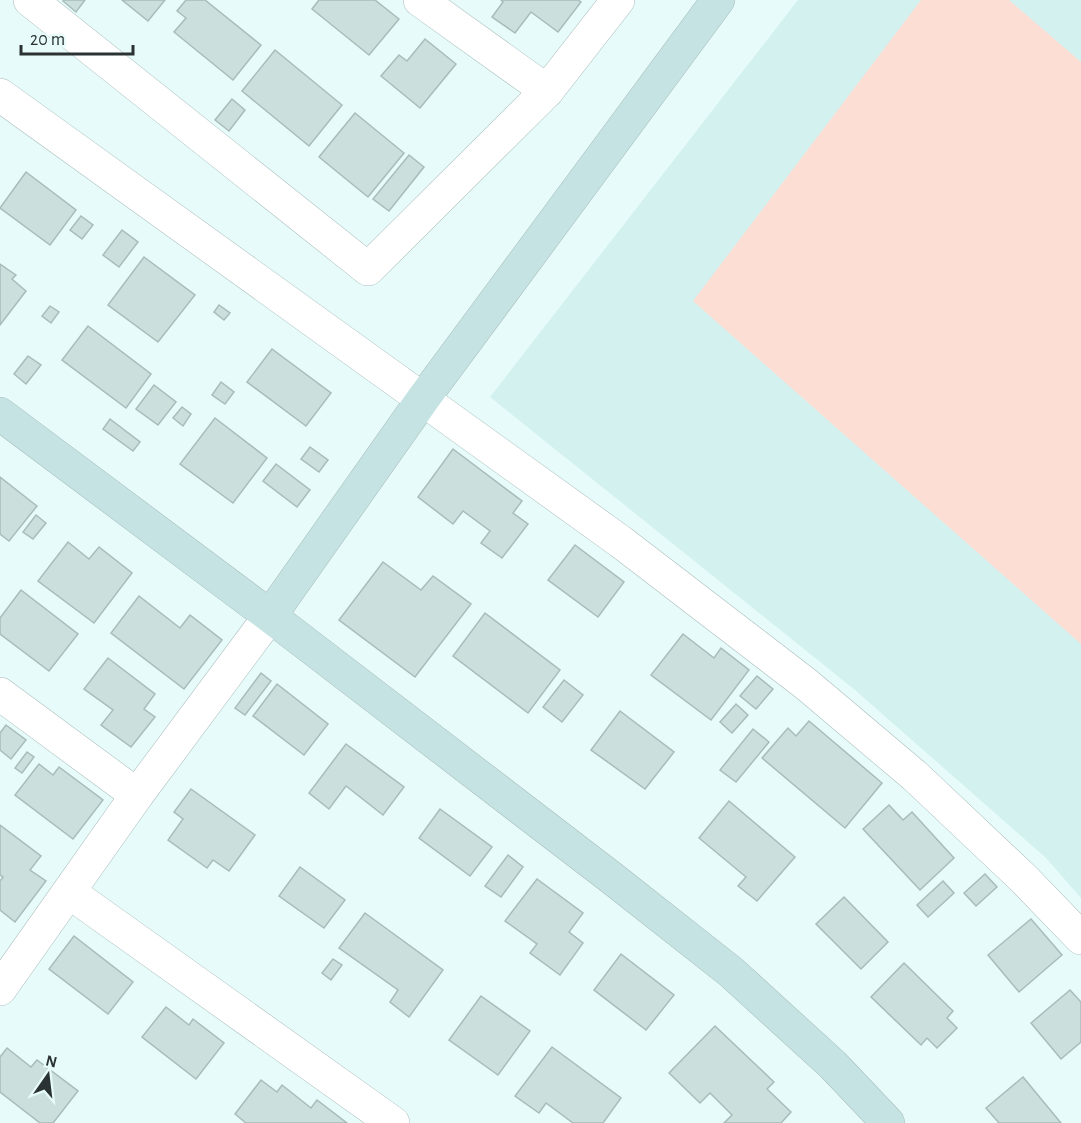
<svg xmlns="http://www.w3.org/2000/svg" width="1081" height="1123" viewBox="0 0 1081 1123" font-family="'Alegreya Sans',sans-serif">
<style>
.built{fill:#d3f1ef}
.green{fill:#fdded5}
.building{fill:#cbdfdd;stroke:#a8bcbb;stroke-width:1.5}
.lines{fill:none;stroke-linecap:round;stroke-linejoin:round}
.street-casing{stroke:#a9bcbb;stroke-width:34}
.secondary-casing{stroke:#a9bcbb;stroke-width:34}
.street{stroke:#fff;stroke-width:33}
.secondary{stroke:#c4e3e2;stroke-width:33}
</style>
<rect width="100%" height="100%" fill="#e7fcfa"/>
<path class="built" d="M798,0h283v898l-35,-40 -191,-168 -365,-293z"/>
<path class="green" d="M921,0h88l72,62v582l-388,-343z"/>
<g class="building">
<path d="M64,0h21l-9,12 -13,-11z"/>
<path d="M122,0h43l-17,21z"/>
<path d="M186,0h19l56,45 -28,35 -59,-48 12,-14 -9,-7z"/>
<path d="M319,0h56l24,19 -30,36 -57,-46z"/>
<path d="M501,0h77l3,2 -23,30 -27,-20 -16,21 -23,-16 11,-15z"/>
<path d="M425,39l31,25 -36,44 -39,-32 18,-21 8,6z"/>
<path d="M275,50l67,55 -33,41 -67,-55z"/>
<path d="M232,99l13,11 -16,21 -14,-11z"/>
<path d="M355,113l49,40 -36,44 -49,-40z"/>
<path d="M409,155l15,12 -35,44 -16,-12z"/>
<path d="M26,172l50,38 -26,35 -50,-37z"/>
<path d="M81,216l12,9 -11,14 -12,-9z"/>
<path d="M122,230l16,12 -19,25 -16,-12z"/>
<path d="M144,257l51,38 -37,47 -50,-37z"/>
<path d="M0,264l16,11 -4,4 14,12 -26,34z"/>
<path d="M219,305l11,8 -6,7 -10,-8z"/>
<path d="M50,306l9,6 -8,11 -9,-7z"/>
<path d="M88,326l63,48 -25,34 -64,-48z"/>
<path d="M272,349l59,44 -25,33 -59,-44z"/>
<path d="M28,356l13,9 -15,19 -12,-10z"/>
<path d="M221,382l13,10 -9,12 -13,-9z"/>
<path d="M154,385l22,17 -18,23 -22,-16z"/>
<path d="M182,407l9,7 -8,12 -10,-8z"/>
<path d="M215,418l52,40 -34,45 -53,-39z"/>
<path d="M110,419l30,23 -7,9 -30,-22z"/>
<path d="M310,447l18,13 -9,12 -18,-13z"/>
<path d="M453,449l69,52 -9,12 15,11 -26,34 -21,-15 9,-12 -27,-20 -10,13 -35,-27z"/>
<path d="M276,464l34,26 -13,17 -34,-26z"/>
<path d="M0,477l37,29 -28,35 -9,-7z"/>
<path d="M36,515l10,8 -13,16 -10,-7z"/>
<path d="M68,542l21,17 10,-12 33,26 -38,50 -56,-42z"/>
<path d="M575,545l49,37 -26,35 -50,-37z"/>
<path d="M383,562l38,28 12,-14 38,28 -56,73 -76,-57z"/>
<path d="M21,590l57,44 -29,37 -49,-37v-16z"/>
<path d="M139,596l41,32 10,-13 32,25 -38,49 -73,-56z"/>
<path d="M485,613l75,57 -32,43 -75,-57z"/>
<path d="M683,634l31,24 7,-10 28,22 -38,50 -60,-45z"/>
<path d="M108,658l47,36 -11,15 11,8 -24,30 -30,-22 12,-15 -29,-21z"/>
<path d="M261,673l10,8 -26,34 -10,-7z"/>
<path d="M757,676l16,13 -17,20 -16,-13z"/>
<path d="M564,680l19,15 -21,27 -19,-15z"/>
<path d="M277,684l51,40 -24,31 -51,-39z"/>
<path d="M736,704l12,11 -16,18 -12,-11z"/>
<path d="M620,711l54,41 -29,37 -54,-39z"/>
<path d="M809,721l73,62 -37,45 -83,-70 26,-30 8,8z"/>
<path d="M6,725l20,15 -15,19 -11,-9v-17z"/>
<path d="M753,729l16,13 -33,40 -16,-12z"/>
<path d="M346,744l58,43 -21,28 -37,-29 -17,23 -20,-16z"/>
<path d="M27,752l7,5 -12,16 -7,-5z"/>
<path d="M39,764l14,11 6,-8 44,33 -30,39 -58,-44z"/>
<path d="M191,789l64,46 -26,36 -16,-11 -6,8 -39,-28 15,-21 -9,-7z"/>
<path d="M729,801l66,56 -38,44 -19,-15 8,-9 -47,-39z"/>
<path d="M889,805l14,15 9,-8 42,46 -34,32 -57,-61z"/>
<path d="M440,809l52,38 -22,29 -51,-38z"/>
<path d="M0,825l41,31 -11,14 16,11 -31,41 -15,-12v-29l3,-4 -3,-2z"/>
<path d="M508,855l15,12 -22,30 -16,-11z"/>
<path d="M300,867l45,33 -21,28 -45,-32z"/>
<path d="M985,874l12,13 -21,19 -12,-13z"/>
<path d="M537,879l46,34 -14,19 14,11 -23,32 -30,-22 7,-9 -32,-23z"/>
<path d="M943,881l11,12 -26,24 -11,-12z"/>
<path d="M844,897l44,45 -27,27 -45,-45z"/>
<path d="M365,913l78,57 -34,47 -19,-15 8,-12 -59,-42z"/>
<path d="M1031,919l31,36 -43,37 -31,-37z"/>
<path d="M74,936l59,46 -25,32 -59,-45z"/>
<path d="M621,954l53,41 -28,35 -52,-40z"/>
<path d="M333,959l9,6 -11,15 -9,-7z"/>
<path d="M904,963l49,48 -6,7 10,10 -20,20 -10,-10 -6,7 -50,-48z"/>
<path d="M1070,990l11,12v40l-20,17 -30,-36z"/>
<path d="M481,996l49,35 -32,44 -49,-35z"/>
<path d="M166,1007l23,18 4,-6 31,24 -28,36 -54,-42z"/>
<path d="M715,1026l59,56 -7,7 24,23 -10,11h-57l8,-8 -22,-22 -10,10 -31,-30z"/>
<path d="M552,1047l69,51 -18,25h-30l-27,-20 -7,10 -24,-17z"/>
<path d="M7,1048l24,19 6,-7 41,31 -25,32h-13l-40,-31v-35z"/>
<path d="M1023,1077l38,46h-62l-13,-15z"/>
<path d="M261,1080l16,12 5,-7 29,23 6,-8 30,23h-101l-11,-9z"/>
</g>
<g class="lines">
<g class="street-casing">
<g id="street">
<path d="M30,0l338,269 179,-178 71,-91"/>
<path d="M420,0l127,91"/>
<path d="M0,95l621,447 185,142 109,92 109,103 57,59"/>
<path d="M0,694l137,101"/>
<path d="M69,892l324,231"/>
<path d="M0,989l137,-194 133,-179"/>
</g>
</g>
<g class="secondary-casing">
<g id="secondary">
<path d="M0,414l270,202 343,263 118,93 102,93 55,58"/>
<path d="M270,616l153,-217 295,-399"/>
</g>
</g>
<use href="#street" class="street"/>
<use href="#secondary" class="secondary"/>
</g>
<g transform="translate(48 1075) rotate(14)" stroke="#e7fcfa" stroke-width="4.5" paint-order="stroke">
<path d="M0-4.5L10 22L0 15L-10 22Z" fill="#2a3232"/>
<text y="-9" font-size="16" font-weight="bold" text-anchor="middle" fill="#2a3232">N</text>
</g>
<path d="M21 45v9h112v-9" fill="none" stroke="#2a3232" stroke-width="3"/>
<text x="30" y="45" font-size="18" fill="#2a3232" stroke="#e7fcfa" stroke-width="4.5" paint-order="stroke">20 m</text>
</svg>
